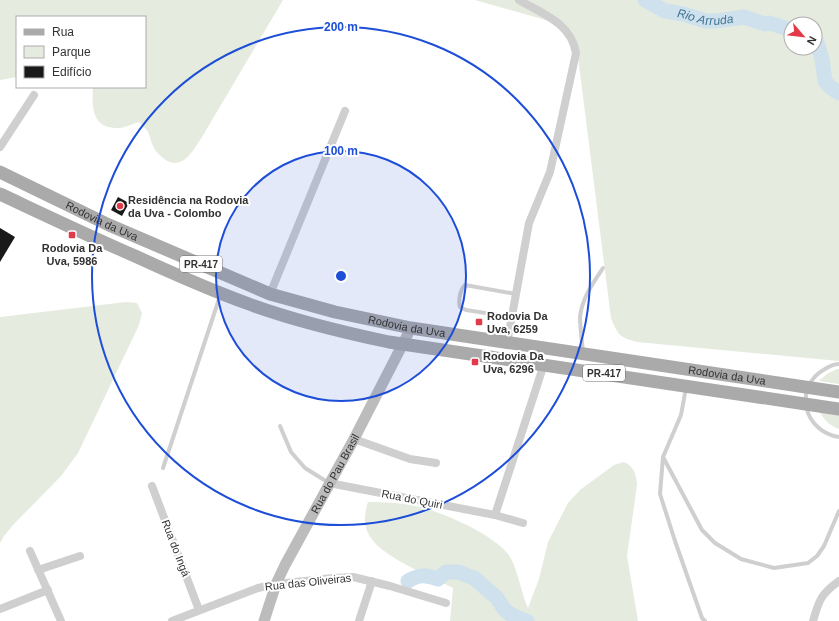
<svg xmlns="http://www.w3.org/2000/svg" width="839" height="621" viewBox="0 0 839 621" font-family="Helvetica,sans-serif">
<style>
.green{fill:#e5ebde;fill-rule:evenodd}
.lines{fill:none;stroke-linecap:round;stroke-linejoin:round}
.river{stroke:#cee1ed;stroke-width:15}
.building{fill:#191919}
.lane{stroke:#cfcfcf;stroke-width:4}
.street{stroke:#cfcfcf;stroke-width:8}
.secondary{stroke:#bcbcbc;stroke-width:11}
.primary{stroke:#aaa;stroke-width:13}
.ring{fill:none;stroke:#1d4ed8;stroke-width:2}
.poi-dot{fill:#e33a49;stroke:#fff;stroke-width:1.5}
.labels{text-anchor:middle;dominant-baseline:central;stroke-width:4;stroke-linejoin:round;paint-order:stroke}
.shield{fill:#fff;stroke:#707070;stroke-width:1}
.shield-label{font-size:10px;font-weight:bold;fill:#323232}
.poi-label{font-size:11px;font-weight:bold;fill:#323232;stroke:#fff;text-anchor:start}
.street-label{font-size:11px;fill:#323232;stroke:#fff}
.water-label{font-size:12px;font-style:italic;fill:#407594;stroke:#fff}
.centre{fill:#1d4ed8;stroke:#fff;stroke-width:2}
.ring-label{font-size:12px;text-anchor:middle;font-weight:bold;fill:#1d4ed8;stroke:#fff;stroke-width:4;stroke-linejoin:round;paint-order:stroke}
</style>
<rect width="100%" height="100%" fill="#fff"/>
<g class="green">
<path d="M0,0h283l-81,137c-9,14 -21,36 -39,21 -4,-3 -8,-7 -10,-12 -2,-4 -3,-10 -5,-14 -3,-4 -6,-7 -9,-10 -7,2 -17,7 -24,6 -24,-1 -23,-23 -22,-41h52v-70h-128v60l-17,3z"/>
<path d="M475,0h364v361l-202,-19c-18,-5 -19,-7 -26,-24l-32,-253 -3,-19 -20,-23zM791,24h24v24h-24z"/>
<path d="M126,302l11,1 5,10 -3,12 -61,128 -17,23 -48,49 -9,11 -4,7v-226z"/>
<path d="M837,369h2v15l-20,-3 8,-7z"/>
<path d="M819,411l20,3v15c-10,-4 -15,-9 -20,-18z"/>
<path d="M624,462c10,4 12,12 13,23l-10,71 11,65h-188l3,-33c-22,-12 -69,-30 -82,-50 -8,-11 -7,-24 -3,-36 18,0 35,1 52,5 26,7 71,26 88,47 9,11 13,39 20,54l11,-29 9,-37 20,-39 12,-13 34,-25z"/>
</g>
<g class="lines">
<g class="river">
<path id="s1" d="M645,0l20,11 18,3 23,7h10l28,-4 21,7 5,-1 21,7"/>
<path d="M815,41l2,1 5,17 3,22 4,5 10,7"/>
<path d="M408,581c12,-7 17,-6 30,-2l8,-7h12l16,6 23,20 7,11 6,5 13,6 4,1"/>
</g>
</g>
<g class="building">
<path d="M118,197l11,6 -7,13 -11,-6z"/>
<path d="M0,228l15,9 -15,25z"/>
</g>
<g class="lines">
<g class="lane">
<path d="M512,317l-46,-7 -6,-3c-2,-6 0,-17 5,-22l51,9"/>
<path d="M583,352c-1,-12 -3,-24 -3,-35 2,-19 13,-34 23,-49"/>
<path d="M839,364c-6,0 -9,2 -14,5 -33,18 -21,63 14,68"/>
<path d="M686,388l-5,27 -18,42 -3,37 15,47 27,77 3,3"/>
<path d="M280,426l11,26 14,16 24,15"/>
<path d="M663,457l39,73 13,13 26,16 33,9 34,-5 9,-7 7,-10 15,-35"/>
<path d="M163,468l57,-172"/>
</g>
<g class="street">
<path d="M0,147l34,-52"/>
<path d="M270,294l75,-183"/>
<path d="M507,343l22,-120 21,-51 26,-119c-5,-30 -33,-39 -57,-53"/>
<path d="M354,439l56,20 26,4"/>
<path d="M329,483l166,32 28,8"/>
<path d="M152,486l47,124"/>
<path d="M495,515l49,-151"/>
<path d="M30,551l31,70"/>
<path d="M38,570l42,-14"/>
<path d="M0,609l48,-19"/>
<path d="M172,621l86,-33 18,-4 57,-6 20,-1 37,9 56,17"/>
<path d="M359,621l13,-40"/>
<path d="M813,621c6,-21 8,-27 26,-40"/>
</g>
<path class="secondary" id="s2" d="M264,621l12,-37 9,-19 69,-126 57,-111"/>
<g class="primary">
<path id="s3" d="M0,172l109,53 161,69 65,18 76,16 428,64"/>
<path d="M0,194c45,21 89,42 135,62 37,17 75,34 114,48 46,17 93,28 140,38l450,67"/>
</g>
</g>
<circle cx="341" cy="276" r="125" fill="#1d4ed8" fill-opacity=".12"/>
<g class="ring">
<circle cx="341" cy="276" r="125"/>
<circle cx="341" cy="276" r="249"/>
</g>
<g class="poi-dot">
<circle cx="120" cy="206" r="4"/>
<rect x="68" y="231" width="8" height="8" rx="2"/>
<rect x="475" y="318" width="8" height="8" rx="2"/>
<rect x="471" y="358" width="8" height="8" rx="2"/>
</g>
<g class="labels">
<g class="shield">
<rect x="180" y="256" width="42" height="16" rx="3"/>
<rect x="583" y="365" width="42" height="16" rx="3"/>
</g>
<g class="shield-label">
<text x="201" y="264">PR-417</text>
<text x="604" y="373">PR-417</text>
</g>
<g class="poi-label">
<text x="128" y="200">Residência na Rodovia<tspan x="128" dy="13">da Uva - Colombo</tspan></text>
<text x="72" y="248" text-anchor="middle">Rodovia Da<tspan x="72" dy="13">Uva, 5986</tspan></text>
<text x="487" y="316">Rodovia Da<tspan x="487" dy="13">Uva, 6259</tspan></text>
<text x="483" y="356">Rodovia Da<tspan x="483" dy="13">Uva, 6296</tspan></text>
</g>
<g class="street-label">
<text stroke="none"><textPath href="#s3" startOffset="113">Rodovia da Uva</textPath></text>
<text stroke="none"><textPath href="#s3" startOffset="437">Rodovia da Uva</textPath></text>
<text stroke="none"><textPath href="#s3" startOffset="761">Rodovia da Uva</textPath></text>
<text stroke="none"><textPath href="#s2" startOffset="164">Rua do Pau Brasil</textPath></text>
<text transform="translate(412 499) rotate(11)">Rua do Quiri</text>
<text transform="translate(176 548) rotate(69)">Rua do Ingá</text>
<text transform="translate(308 582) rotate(-6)">Rua das Oliveiras</text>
</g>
<g class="water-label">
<text stroke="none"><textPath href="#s1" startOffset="64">Rio Arruda</textPath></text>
</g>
</g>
<circle cx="341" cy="276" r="6" class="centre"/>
<g class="ring-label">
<text x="341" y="31">200 m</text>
<text x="341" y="155">100 m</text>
</g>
<rect x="16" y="16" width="130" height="72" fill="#ffffff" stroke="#adadad"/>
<rect x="24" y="29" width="20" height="6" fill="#aaaaaa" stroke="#adadad"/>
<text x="52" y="36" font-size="12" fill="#323232">Rua</text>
<rect x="24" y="46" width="20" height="12" fill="#e5ebde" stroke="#adadad"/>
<text x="52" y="56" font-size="12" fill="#323232">Parque</text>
<rect x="24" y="66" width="20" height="12" fill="#191919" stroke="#adadad"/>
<text x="52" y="76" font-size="12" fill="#323232">Edifício</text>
<g transform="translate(803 36) rotate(118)"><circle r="19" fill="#ffffff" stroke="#adadad"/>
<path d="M0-3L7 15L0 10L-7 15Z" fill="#e33a49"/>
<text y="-6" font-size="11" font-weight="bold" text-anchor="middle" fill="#323232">N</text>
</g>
</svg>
